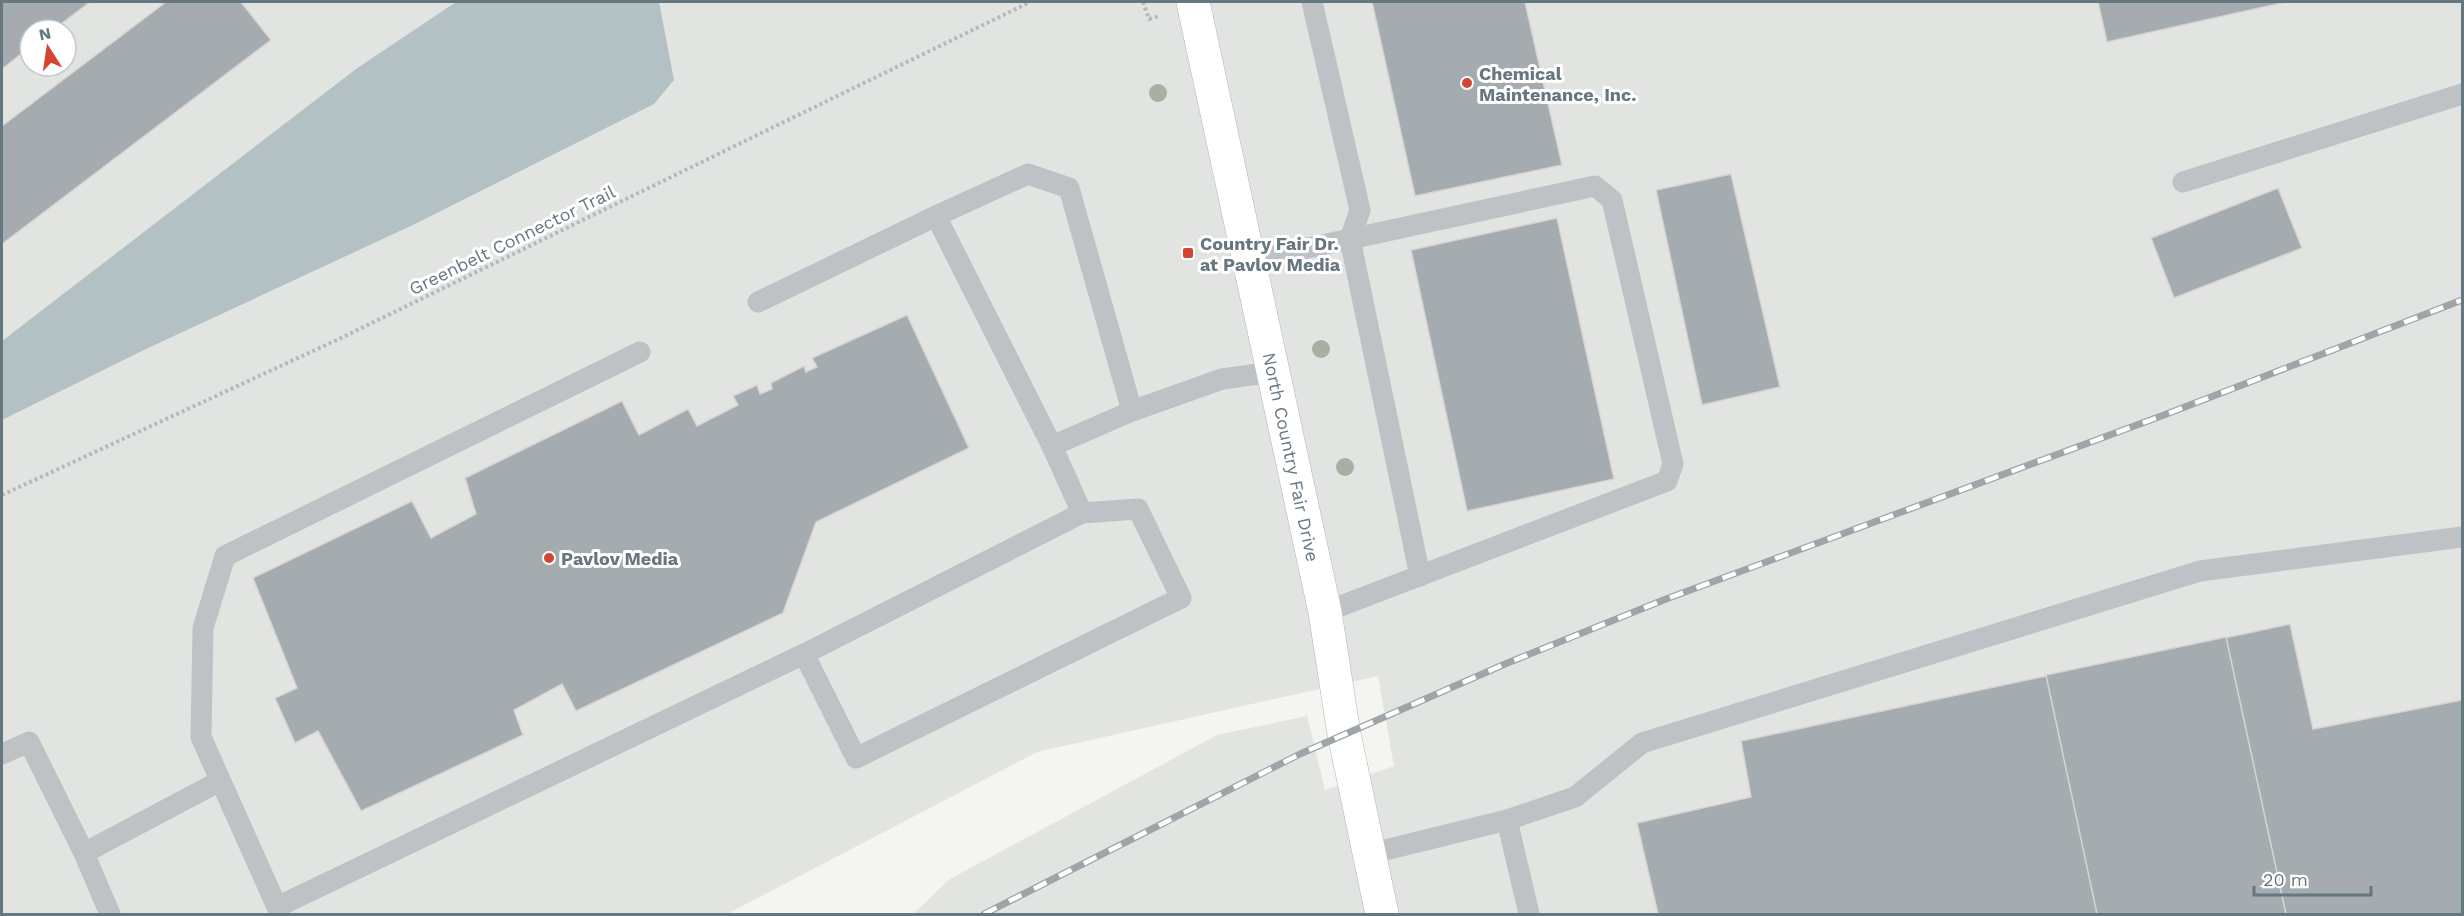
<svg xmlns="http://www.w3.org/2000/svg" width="2464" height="916" viewBox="0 0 2464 916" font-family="'Work Sans',sans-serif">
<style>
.built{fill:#e2e4e2;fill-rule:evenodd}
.water{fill:#b4c1c4}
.building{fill:#a4acb0;stroke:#d6d5d4;stroke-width:1.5}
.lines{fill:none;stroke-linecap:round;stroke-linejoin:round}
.secondary-casing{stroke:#aeb4b8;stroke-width:34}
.path{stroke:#b6b9bb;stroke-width:4;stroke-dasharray:3 3;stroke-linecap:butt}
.lane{stroke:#bec2c5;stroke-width:21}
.secondary{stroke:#fff;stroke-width:33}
.rail-casing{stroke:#9ea5a9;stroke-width:7}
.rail{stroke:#fff;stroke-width:4.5;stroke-dasharray:14;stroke-linecap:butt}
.tree{fill:#a8afa3}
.poi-dot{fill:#d54331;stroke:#fff;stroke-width:2}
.labels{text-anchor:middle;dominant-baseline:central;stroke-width:6;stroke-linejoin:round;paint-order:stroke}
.poi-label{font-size:18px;font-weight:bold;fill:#667780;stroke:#fff;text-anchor:start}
.street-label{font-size:18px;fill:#667780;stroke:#fff}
</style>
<rect width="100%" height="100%" fill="#f4f4f1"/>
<path class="built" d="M2,2h2460v912h-1549l37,-35 267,-144 90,-19 18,74 69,-24 -16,-90 -341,76 -310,162h-725zM30,30h36v36h-36z"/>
<path class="water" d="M456,2h203l15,78 -20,24 -239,120 -269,125 -144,71v-79l354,-272z"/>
<g class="building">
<path d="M2,2h88l-37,28h-23v17l-28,22z"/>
<path d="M166,2h75l30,38 -269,204v-118z"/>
<path d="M1372,2h153l37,163 -147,31z"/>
<path d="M2098,2h188l-179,40z"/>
<path d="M1731,174l49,213 -78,18 -46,-215z"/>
<path d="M2278,188l24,60 -128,50 -23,-60z"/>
<path d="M1557,218l57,261 -147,32 -56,-261z"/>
<path d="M907,315l62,133 -153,74 -33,91 -207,98 -14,-27 -48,26 9,25 -162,76 -43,-80 -23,12 -20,-45 22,-10 -44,-110 159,-77 19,37 45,-24 -11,-36 157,-77 17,34 49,-26 9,17 41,-21 -5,-9 24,-11 3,9 12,-5 -1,-6 33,-17 2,6 11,-5 -5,-9z"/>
<path d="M2290,624l23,105 149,-29v214h-804l-21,-91 114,-26 -10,-56z"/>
<path d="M2226,637l60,277h-189l-51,-239z"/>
</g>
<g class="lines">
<g class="secondary-casing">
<path id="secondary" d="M1193,2l132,610 19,122 38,180"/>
</g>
<g class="path">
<path d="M1143,2l6,17 11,-3"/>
<path d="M2,495l337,-156 691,-337"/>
</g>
<g class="lane">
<path d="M1312,2l48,208 -10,29 70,337"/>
<path d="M2183,182l279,-88"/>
<path d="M936,216l116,230 80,-35"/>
<path d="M1248,261l347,-75 17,14 61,264 -6,17 -342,131"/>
<path d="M758,302l178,-86 92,-42 41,14 63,223 90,-32 51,-7"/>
<path d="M640,352l-415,204 -22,72 -2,109 76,170 527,-253 52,104 325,-160 -43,-89 -56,4 -30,-67"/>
<path d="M804,654l278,-141"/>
<path d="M2,754l27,-12 55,111 26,61"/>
<path d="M1507,820l22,94"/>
<path d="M84,853l136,-72"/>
<path d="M1369,854l138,-34 68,-23 67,-54 558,-172 262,-34"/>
</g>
<use href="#secondary" class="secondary"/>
<g class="rail-casing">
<path id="rail" d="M984,914l316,-160 205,-90 161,-65 498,-184 298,-115"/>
</g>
<use href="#rail" class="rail"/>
</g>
<g class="tree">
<circle cx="1158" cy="93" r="9"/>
<circle cx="1321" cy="349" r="9"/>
<circle cx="1345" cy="467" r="9"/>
</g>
<g class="poi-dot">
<circle cx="1467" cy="83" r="6"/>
<rect x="1182" y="247" width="12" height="12" rx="3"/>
<circle cx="549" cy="558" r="6"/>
</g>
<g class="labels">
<g class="poi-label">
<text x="1479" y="73">Chemical<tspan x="1479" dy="21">Maintenance, Inc.</tspan></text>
<text x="1200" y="243">Country Fair Dr.<tspan x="1200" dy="21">at Pavlov Media</tspan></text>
<text x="561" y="558">Pavlov Media</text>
</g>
<g class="street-label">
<text transform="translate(512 240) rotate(-26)">Greenbelt Connector Trail</text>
<text transform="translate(1291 457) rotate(78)">North Country Fair Drive</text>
</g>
</g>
<rect width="2464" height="916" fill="none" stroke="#667780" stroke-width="6"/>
<g transform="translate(48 48) rotate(348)"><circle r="28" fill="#ffffff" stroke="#c2c9cc" stroke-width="1.5"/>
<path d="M0-4.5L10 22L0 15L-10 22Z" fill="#d54331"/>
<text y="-9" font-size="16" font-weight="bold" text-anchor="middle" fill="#667780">N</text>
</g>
<path d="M2254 886v9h117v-9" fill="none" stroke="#667780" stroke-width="3"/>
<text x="2263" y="886" font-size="18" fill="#667780" stroke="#ffffff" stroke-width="4.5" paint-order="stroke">20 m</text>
</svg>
